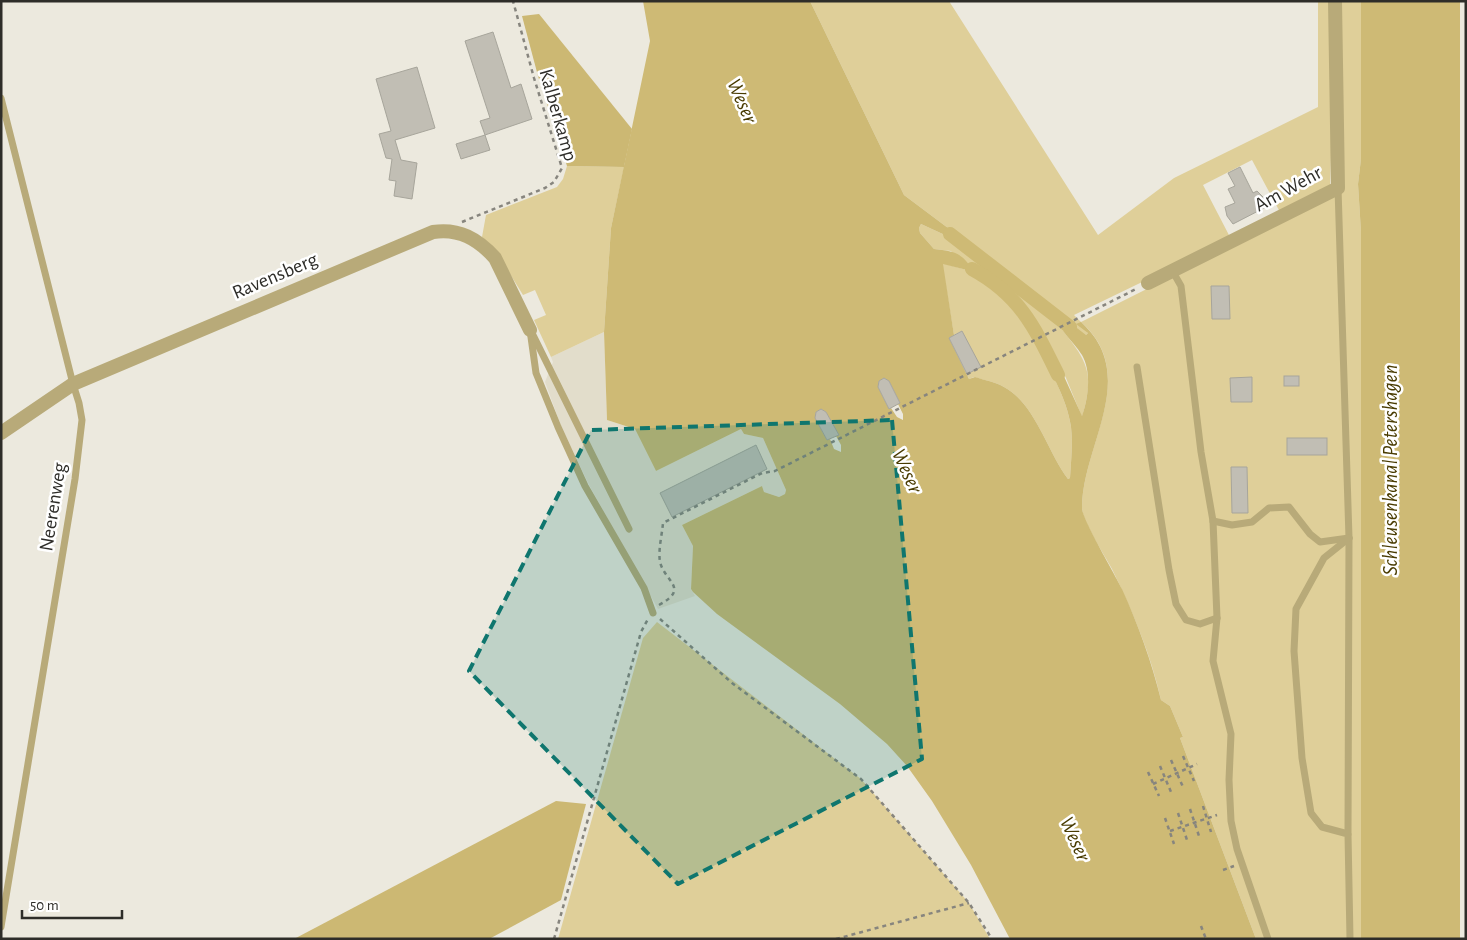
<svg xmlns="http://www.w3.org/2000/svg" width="1467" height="940" viewBox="0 0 1467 940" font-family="'Alegreya Sans',sans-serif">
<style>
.built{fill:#e2ddcb}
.green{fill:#dfcf99}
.forest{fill:#ccb873}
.water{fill:#ceba75;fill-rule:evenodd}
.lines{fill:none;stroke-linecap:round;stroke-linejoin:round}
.canal{stroke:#ceba75;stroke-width:14}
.building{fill:#c1beb4;stroke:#a7a59b}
.path{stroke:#87857e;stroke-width:2.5;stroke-dasharray:4 4;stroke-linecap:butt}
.lane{stroke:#b8aa79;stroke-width:7}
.street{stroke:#b8aa79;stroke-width:14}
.marked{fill:#0f766e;fill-opacity:0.2;stroke:#0f766e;stroke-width:4;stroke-dasharray:10 6;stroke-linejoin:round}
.labels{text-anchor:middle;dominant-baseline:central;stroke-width:5;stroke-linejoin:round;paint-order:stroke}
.street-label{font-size:20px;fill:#2e2d29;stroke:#fff}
.water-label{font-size:21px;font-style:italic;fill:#493b01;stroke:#fff}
</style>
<rect width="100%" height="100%" fill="#ece9de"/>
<path class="built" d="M604,332l3,88 28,9 21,42 85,-42 3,5 19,4 23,52 -1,4 -6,3 -15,-5 -2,-6 -80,39 11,21 -2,43 4,7 -37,13 -69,-124 -28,-59 -16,-44 8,-20 -2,-5z"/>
<g class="green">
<path d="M810,1h139l149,234 76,-57 144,-71v-106h12l2,120 -2,68 -49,25 -29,-54 -49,25 28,54 -157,76 7,7 261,-131v-190h19v158l-3,25 3,48v707h-105l-76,-201 3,-1 -13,-31 -9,-6c-10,-45 -29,-90 -49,-131 -7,-13 -30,-49 -30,-61 0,-63 59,-133 -1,-186l7,11 -2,2 -23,-4c26,32 31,44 19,86l-16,-39 -20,-39 16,34 -8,4 -17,-34c12,26 30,55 34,84 2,17 0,34 -1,51l-2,1c-20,-26 -33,-76 -64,-92 -8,-5 -20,-7 -30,-10l-5,2 -2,-5 13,-7 -18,-36 -8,4 -12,-72 25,7 -16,-19 -17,-2 -14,-16 -1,-5 2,-4 26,12 5,-5 -48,-36z"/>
<path d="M567,166l57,1 -13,61 -7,104 -53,25 -17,-37 12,-5 -11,-25 -12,5 -24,-39 -17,-19 4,-22 71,-28 6,-8z"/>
<path d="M657,622l204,157 108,124 21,36h-432l85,-301z"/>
</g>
<g class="forest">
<path d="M1466,6v933h-1v-805z"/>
<path d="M539,14l93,115 -8,38 -57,-1 -29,-90 -16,-60z"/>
<path d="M556,801l30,3 -25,96 -72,39h-195z"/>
</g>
<g class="water">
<path d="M643,1h167l94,194 48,36 -5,5 -26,-12 -2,4 1,5 14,16c19,2 27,3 38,20l-5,1 -24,-6 11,71 -5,3 20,41 6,-2c9,3 21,5 29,10 31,16 44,66 64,92l2,-1c1,-17 3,-34 1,-51 -4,-29 -22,-58 -35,-84l18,34 8,-4 -15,-34 35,77c6,-17 10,-44 0,-61 -5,-8 -13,-16 -19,-24l10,-6 13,10 2,-2 -12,-9 5,-2c60,54 1,123 1,186 0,11 33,66 40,81 16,35 30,74 39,111l9,6 13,31 -3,1 76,201h-246l-39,-74 -39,-64 -25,-35 -20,-22 -47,-40 -123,-90 -24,-22 -2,-3 2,-43 -11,-21 80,-39 2,6 15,5 6,-3 1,-4 -23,-52 -19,-4 -3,-5 -85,42 -21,-42 -28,-9 -3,-88 7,-104 39,-187zM884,378l5,3 11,22 -2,1 5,10v6l-6,-3 -6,-9 -2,1 -11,-22 1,-6zM821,409l5,3 12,22 -2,2 5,9v7l-7,-3 -4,-10 -3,1 -12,-22 1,-6z"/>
<path d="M1361,1h99v938h-99v-707l-3,-48 3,-25z"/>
</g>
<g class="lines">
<g class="canal">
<path d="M950,234l120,93"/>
<path d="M972,269c48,26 63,59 86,106"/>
</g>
</g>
<g class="building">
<path d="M493,32l18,56 10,-4 11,35 -47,16 -5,-14 10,-3 -25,-77z"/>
<path d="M417,67l18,61 -40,12 6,20 16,3 -5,36 -18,-3 2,-15 -7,-1 3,-21 -6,-1 -7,-24 12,-3 -15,-52z"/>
<path d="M485,135l5,15 -29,9 -5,-15z"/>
<path d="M1240,167l13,26 4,-2 7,7 2,9 -33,17 -6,-8 -2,-9 10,-4 -7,-14 7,-3 -7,-13z"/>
<path d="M1211,286h18l1,33h-18z"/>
<path d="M962,331l19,36 -14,7 -18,-36z"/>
<rect x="1284" y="376" width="15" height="10"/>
<path d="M1252,377v25h-21l-1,-24z"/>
<path d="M884,378l5,3 11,22 -11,6 -11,-22 1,-6z"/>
<path d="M821,409l5,3 13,23 -12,5 -12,-22 1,-6z"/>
<rect x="1287" y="438" width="40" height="17"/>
<path d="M756,445l11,24 -95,48 -12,-24z"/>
<path d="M1231,467h16l1,46h-16z"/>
</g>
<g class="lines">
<g class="path">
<path d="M462,222l83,-34 9,-6 8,-14 -28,-90 -21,-77"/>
<path d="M659,605c31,-17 6,-23 1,-43 -2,-12 2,-27 3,-39l99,-50 13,-2 361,-182"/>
<path d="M660,619l72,64 129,96 108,124 23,36"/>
<path d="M1183,756l11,25"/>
<path d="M1171,760l12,27"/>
<path d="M1160,766l11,26"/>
<path d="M1148,772l11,24"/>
<path d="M1153,784l44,-20"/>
<path d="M1203,806l8,26"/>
<path d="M1190,809l9,27"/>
<path d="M1178,813l9,27"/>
<path d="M1165,818l9,26"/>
<path d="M1170,831l47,-16"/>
<path d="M1223,870l11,-4"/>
<path d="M1201,926l5,13"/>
<path d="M554,939l87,-307 7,-13"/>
<path d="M836,939l133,-36"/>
</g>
<g class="lane">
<path d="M1,98l72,286 6,19 3,17 -7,59 -74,448"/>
<path d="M1338,188l11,350 -1,296"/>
<path d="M1173,272l8,14 20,166 12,69 4,97 -4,43 18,73 -2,46 2,41 6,28 31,90"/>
<path d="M530,330l6,43 22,54 27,59 59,102 9,25"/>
<path d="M533,335l96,194"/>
<path d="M1137,367l32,203 7,34 10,16 14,4 17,-6"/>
<path d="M1213,521l19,4 20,-3 17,-14 20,-1 21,27 10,8 29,-4"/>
<path d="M1349,538l-25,20 -28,51 -2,42 8,107 9,55 11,14 26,7 2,105"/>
</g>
<g class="street">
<path d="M1148,283l190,-95 -3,-187"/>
<path d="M1,433l72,-49 360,-152c26,-4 45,7 62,26l35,72"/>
</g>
</g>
<path class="marked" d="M892,420l30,339 -244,125 -209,-213 122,-241z"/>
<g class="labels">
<g class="street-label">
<text transform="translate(558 115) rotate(74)">Kalberkamp</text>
<text transform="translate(1288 189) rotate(-29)">Am Wehr</text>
<text transform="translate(275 276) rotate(-23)">Ravensberg</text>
<text transform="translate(53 507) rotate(-81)">Neerenweg</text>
</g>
<g class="water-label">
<text transform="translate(742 101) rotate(66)">Weser</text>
<text transform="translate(1390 470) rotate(-90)">Schleusenkanal Petershagen</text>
<text transform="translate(907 471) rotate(65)">Weser</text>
<text transform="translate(1075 839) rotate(65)">Weser</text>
</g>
</g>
<rect width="1467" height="940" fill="none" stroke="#2e2d29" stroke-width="5"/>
<path d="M22 910v8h100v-8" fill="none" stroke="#2e2d29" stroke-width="2.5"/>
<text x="30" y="910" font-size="15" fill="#2e2d29" stroke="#ffffff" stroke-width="4" paint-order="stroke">50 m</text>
</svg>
